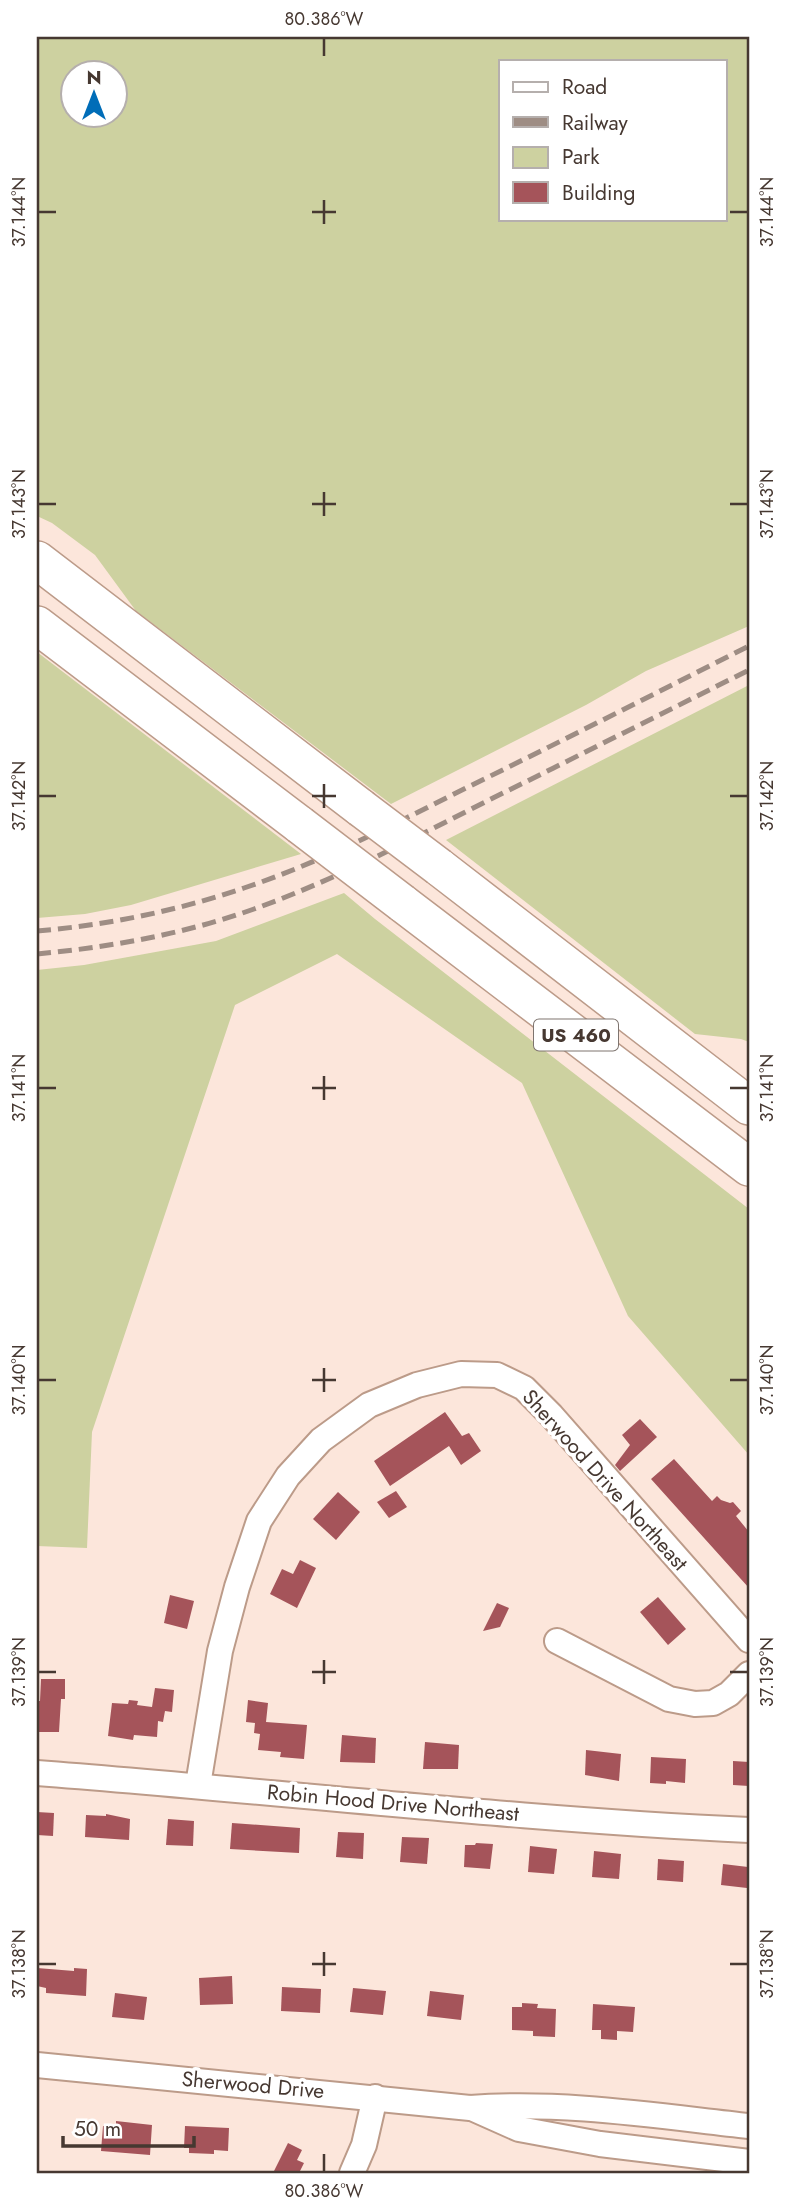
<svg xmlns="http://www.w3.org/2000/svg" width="786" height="2210" viewBox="0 0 786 2210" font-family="Jost,sans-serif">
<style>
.green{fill:#cdd1a0;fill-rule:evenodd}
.building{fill:#a5545a}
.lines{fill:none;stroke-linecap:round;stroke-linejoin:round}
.minor-casing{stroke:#bc9b89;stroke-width:28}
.highway-casing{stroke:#bc9b89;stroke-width:40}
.minor{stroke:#fff;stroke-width:24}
.highway{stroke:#fff;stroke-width:37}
.rail{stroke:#9e8d84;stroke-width:5;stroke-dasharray:14 7;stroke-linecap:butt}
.highway-bridge-casing{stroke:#bc9b89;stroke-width:40;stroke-linecap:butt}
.highway-bridge{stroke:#fff;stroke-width:37}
.ticks{fill:none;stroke:#463831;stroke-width:2.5}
.labels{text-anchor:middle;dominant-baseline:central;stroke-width:7;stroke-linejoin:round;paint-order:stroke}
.shield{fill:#fff;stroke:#7e746f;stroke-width:2}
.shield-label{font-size:19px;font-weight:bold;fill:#463831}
.street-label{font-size:21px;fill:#463831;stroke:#fff}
.neatline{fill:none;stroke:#463831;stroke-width:2.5}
.ticks-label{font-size:18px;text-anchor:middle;fill:#463831}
</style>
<rect width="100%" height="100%" fill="#fce6db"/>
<g class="green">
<path d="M37,37h712v589l-103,45 -60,34 -195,99 -255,-193 -41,-56 -43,-32 -15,-7zM501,61h224v158h-224zM74,74h42v42h-42z"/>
<path d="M37,652l264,202 -170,51 -46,9 -48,4z"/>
<path d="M749,685v-1v358l-8,-3 -46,-5 -249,-194z"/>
<path d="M344,893l31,26 374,290v246l-121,-139 -106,-233 -185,-129 -102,51 -143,427 -5,116 -50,-2v-576l47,-5 132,-24z"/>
</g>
<g class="building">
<path d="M445,1412l17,24 7,-3 12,18 -20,14 -12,-19 -59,40 -16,-25z"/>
<path d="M640,1419l17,18 -37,34 -5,-6 15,-20 -8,-10z"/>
<path d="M674,1459l38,42 5,-5 4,4 9,3 3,-1 8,9 -5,5 13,16v56l-98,-109z"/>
<path d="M396,1491l11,16 -18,11 -12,-16z"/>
<path d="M338,1492l22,20 -24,28 -23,-21z"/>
<path d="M300,1560l16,8 -19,40 -27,-14 12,-25 11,5z"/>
<path d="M170,1595l24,6 -7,28 -23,-6z"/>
<path d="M658,1597l28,32 -18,16 -28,-33z"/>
<path d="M497,1603l12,5 -9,19 -17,4z"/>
<path d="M41,1679h24v20h-4l-2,33h-22v-31h3z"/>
<path d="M155,1688l19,2 -2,22 -7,-1 -2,11 -5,-1 -1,16 -23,-2 -1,5 -25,-4 4,-33 16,1 1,-4 9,1 -1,4 15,2z"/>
<path d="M248,1700l20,3 -2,19 41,3 -3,34 -24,-2 1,-5 -23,-2 2,-16 -6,-1 1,-10 -9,-1z"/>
<path d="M342,1735l34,3 -1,25 -35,-1z"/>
<path d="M425,1742l34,3 -1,24h-35z"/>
<path d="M586,1750l35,4 -2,27 -34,-6z"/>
<path d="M651,1757l35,2 -1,24 -19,-2v3l-16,-1z"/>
<path d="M733,1761l16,1v24l-16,-1z"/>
<path d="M37,1812l17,1 -1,23 -16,-1z"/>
<path d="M106,1814l24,5 -1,21 -44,-3 1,-22 20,1z"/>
<path d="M168,1819l26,2 -1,25 -27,-1z"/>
<path d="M232,1823l68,5 -1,25 -69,-4z"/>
<path d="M338,1832l26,1 -1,26 -27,-2z"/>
<path d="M402,1837l27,1 -2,26 -27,-2z"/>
<path d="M476,1843l17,1 -3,25 -26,-2 1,-22h10z"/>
<path d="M530,1846l27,3 -3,25 -26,-2z"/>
<path d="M594,1851l27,3 -2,25 -27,-2z"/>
<path d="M658,1859l26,2 -1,21 -26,-2z"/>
<path d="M723,1864l25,3 -1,21 -26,-3z"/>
<path d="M37,1968l37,3v-3l13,1 -1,27 -40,-3v-5l-9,-2z"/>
<path d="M232,1976l1,28 -33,1 -1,-27z"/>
<path d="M282,1987l39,2 -1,24 -39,-2z"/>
<path d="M353,1988l33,3 -3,24 -33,-3z"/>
<path d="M430,1991l34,4 -3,25 -34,-4z"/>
<path d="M115,1993l32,4 -3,23 -32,-3z"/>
<path d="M522,2003l16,1 -1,4 19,1 -1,28 -22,-1v-5l-21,-1v-23h10z"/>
<path d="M593,2004l42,3 -2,25 -16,-1v9l-16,-1v-9h-9z"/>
<path d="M116,2121l36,4 -2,30 -49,-4 2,-25 13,1z"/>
<path d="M185,2126l44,2 -1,23 -14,-1v4l-25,-1v-5h-5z"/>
<path d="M288,2143l14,7 -5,10 7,3 -5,10h-26z"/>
</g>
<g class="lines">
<g class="minor-casing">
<g id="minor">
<path d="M557,1641l112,58 26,5 18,-1 16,-9 20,-20"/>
<path d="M37,1773c237,18 474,46 712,57"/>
<path d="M198,1785l22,-134 17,-64 22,-66 29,-45 33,-36 48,-35 48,-20 44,-11 36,1 27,13 27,27 198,225"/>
<path d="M37,2065l433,43c93,-7 187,8 279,18"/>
<path d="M474,2109l45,20 81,15 149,18"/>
<path d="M352,2173l12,-28 11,-48"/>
</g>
</g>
<g class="highway-casing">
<g id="highway">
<path d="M37,560l324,248"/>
<path d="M37,625l263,200"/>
<path d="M439,867l310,239"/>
<path d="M402,903l347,264"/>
</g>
</g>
<use href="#minor" class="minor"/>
<use href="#highway" class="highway"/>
<g class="rail">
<path d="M37,931c71,-6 139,-20 207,-43 78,-26 152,-65 226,-102 94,-46 186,-93 279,-140"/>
<path d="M37,954c74,-7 147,-20 217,-45 81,-29 158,-70 235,-109 87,-43 174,-87 260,-130"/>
</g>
<g class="highway-bridge-casing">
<g id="highway-bridge">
<path d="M361,808l78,59"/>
<path d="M300,825l102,78"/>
</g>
</g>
<use href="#highway-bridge" class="highway-bridge"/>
</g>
<path class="ticks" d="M324,38v18M324,200v24M38,212h18M312,212h24M730,212h18M324,492v24M38,504h18M312,504h24M730,504h18M324,784v24M38,796h18M312,796h24M730,796h18M324,1076v24M38,1088h18M312,1088h24M730,1088h18M324,1368v24M38,1380h18M312,1380h24M730,1380h18M324,1660v24M38,1672h18M312,1672h24M730,1672h18M324,1952v24M38,1964h18M312,1964h24M730,1964h18M324,2154v18"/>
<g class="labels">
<rect class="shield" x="534" y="1019.5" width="84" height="31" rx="5"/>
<g class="shield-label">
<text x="576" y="1035">US 460</text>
</g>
<g class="street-label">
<text transform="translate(605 1480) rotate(48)">Sherwood Drive Northeast</text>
<text transform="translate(393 1803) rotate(5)">Robin Hood Drive Northeast</text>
<text transform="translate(253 2085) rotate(5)">Sherwood Drive</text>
</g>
</g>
<rect width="786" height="2210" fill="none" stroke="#ffffff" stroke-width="77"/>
<rect x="499" y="60" width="228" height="161" fill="#ffffff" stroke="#b5afad" stroke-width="2"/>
<rect x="513" y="82" width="35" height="10" fill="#ffffff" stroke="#b5afad" stroke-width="2"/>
<text x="562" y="94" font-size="21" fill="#463831">Road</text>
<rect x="513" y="117" width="35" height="10" fill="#9e8d84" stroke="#b5afad" stroke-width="2"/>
<text x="562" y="130" font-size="21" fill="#463831">Railway</text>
<rect x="513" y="147" width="35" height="21" fill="#cdd1a0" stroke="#b5afad" stroke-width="2"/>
<text x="562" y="164" font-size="21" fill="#463831">Park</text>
<rect x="513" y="182" width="35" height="21" fill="#a5545a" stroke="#b5afad" stroke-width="2"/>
<text x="562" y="200" font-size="21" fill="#463831">Building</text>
<g transform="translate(94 94)"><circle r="33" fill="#ffffff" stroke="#b5afad" stroke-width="2"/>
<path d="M0-5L12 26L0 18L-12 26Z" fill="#006db8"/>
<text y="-10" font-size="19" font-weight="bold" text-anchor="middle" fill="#463831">N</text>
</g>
<path d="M63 2136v10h131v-10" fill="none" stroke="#463831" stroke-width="3.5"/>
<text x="74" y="2136" font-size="21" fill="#463831" stroke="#ffffff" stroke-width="5" paint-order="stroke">50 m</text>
<rect x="38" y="38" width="710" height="2134" class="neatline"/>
<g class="ticks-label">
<text x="324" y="25">80.386°W</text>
<text transform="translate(19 212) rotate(-90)" y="6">37.144°N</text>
<text transform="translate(767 212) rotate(-90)" y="6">37.144°N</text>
<text transform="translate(19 504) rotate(-90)" y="6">37.143°N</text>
<text transform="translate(767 504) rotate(-90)" y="6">37.143°N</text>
<text transform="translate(19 796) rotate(-90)" y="6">37.142°N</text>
<text transform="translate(767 796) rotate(-90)" y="6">37.142°N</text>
<text transform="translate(19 1088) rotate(-90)" y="6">37.141°N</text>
<text transform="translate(767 1088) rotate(-90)" y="6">37.141°N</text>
<text transform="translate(19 1380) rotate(-90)" y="6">37.140°N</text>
<text transform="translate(767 1380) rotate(-90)" y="6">37.140°N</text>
<text transform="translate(19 1672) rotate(-90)" y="6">37.139°N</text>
<text transform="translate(767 1672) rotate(-90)" y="6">37.139°N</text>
<text transform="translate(19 1964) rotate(-90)" y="6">37.138°N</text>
<text transform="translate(767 1964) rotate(-90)" y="6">37.138°N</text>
<text x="324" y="2197">80.386°W</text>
</g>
</svg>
